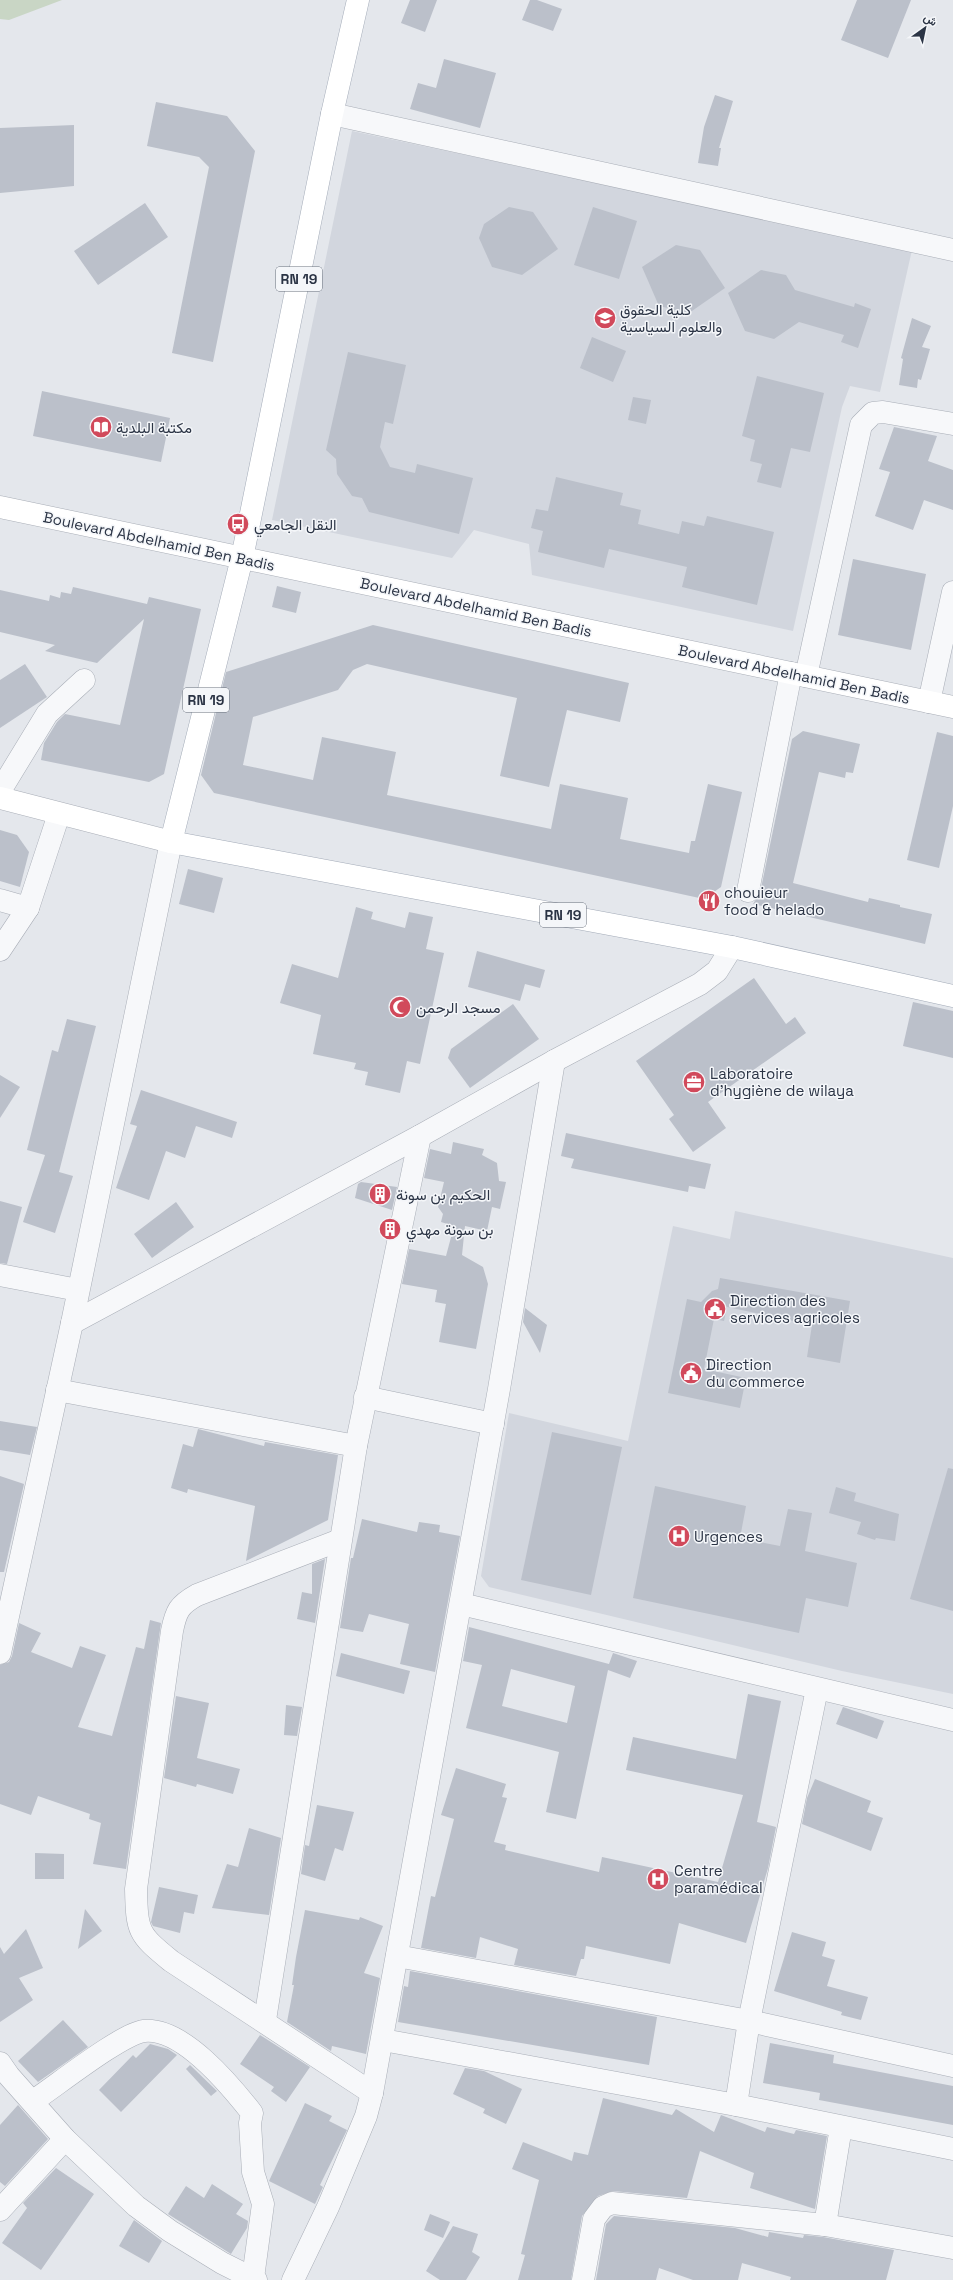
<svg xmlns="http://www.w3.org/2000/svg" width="953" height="2280" viewBox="0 0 953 2280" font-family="'Space Grotesk',Vazirmatn,sans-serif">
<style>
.built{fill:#d2d6de}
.green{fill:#c9d6c5}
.building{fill:#bbc0ca;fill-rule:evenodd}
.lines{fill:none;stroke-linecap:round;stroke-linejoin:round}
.minor-casing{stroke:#a9aeb7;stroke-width:23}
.secondary-casing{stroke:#a9aeb7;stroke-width:23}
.primary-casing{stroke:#a3abb8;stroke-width:23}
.minor{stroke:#f7f8fa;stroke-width:22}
.secondary{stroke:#fff;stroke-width:22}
.primary{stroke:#fff;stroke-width:22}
.labels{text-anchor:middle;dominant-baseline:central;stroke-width:3;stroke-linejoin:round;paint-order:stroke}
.shield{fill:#f4f6f9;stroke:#676e7b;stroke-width:1}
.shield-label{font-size:14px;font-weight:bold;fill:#2b3445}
.poi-label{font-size:15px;fill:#2b3445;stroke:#f4f6f9;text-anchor:start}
.street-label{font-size:15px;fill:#2b3445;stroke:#f4f6f9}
</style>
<rect width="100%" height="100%" fill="#e4e7ec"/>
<g class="built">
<path d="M352,131l560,119 -32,142 -30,-6 -8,21 -49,224 -261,-56 -3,-31 -55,-14 -22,28 -180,-38z"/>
<path d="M735,1211l218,47v436l-111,-23 -353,-84 -8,-11 28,-163 119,28 45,-215 57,13z"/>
</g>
<path class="green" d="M0,0h62l-53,20 -9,-1z"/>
<g class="building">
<path d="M410,0h27l-12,32 -24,-9z"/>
<path d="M530,0h7l25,9 -9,22 -31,-11z"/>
<path d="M857,0h54l-23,58 -47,-18z"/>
<path d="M444,59l52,14 -16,55 -70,-19 8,-26 18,5z"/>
<path d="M715,95l18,6 -14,47h2l-3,18 -20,-3 6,-36z"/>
<path d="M156,102l71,14 28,35 -42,211 -41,-9 37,-186 -10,-10 -52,-11z"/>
<path d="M74,125v61l-74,7v-65z"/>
<path d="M145,203l23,34 -70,48 -24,-34z"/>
<path d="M509,207l24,5 25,37 -36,26 -30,-8 -13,-29 5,-14z"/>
<path d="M593,207l44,14 -18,58 -45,-14z"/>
<path d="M676,245l24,5 25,38 -36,25 -30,-7 -17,-39z"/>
<path d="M761,270l25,5 9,15 59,17 1,-4 16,6 -13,39 -17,-6 3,-7 -45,-13 -25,17 -29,-8 -17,-38z"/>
<path d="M912,318l19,8 -9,21 8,2 -9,31 -3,-1 -1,9 -18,-3 4,-26 -2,-1z"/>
<path d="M592,337l34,14 -13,31 -33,-14z"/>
<path d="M348,352l58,13 -13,59 -8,-2 -5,25 10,20 25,6 2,-9 56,14 -14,56 -90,-22 -7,-14 -10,-2 -15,-22 -1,-15 -10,-9z"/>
<path d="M757,376l67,17 -14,59 -19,-4 -10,40 -24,-6 5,-18 -12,-3 5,-21 -13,-4z"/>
<path d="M42,391l128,27 -9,44 -128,-26z"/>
<path d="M633,397l18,3 -5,24 -18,-4z"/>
<path d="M894,427l43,9 -9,25 25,9v40l-29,-10 -11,30 -38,-14 15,-44 -11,-3z"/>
<path d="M556,477l67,16 -3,12 21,5 -3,14 41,10 3,-13 22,5 3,-10 67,16 -17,73 -75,-18 5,-20 -78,-18 -5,19 -66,-16 5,-21 -12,-3 5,-19 12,2z"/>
<path d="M853,559l73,15 -15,76 -73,-15z"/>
<path d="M277,586l24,6 -5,21 -24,-6z"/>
<path d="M73,587l74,17 2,-7 52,12 -37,165 -15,8 -108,-22 3,-17 13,-21 8,-8 55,11 24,-106 -47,44 -52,-12 10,-6 -55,-13v-42l49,11 1,-6 10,3 1,-6 10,2z"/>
<path d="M373,625l256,58 -9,39 -53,-12 -18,77 -49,-11 17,-78 -150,-34 -14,6 -15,20 -85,27 -10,48 70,15 9,-43 74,15 -9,43 164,34 9,-45 68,14 -8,41 69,14 2,-12h4l13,-57 34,8 -21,95 -17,12 -490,-106 -13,-18 25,-103z"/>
<path d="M25,664l22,33 -47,31v-48z"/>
<path d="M803,731l57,13 -7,29 -7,-1 -1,6 -26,-6 -26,111 75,19 1,-4 31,7v2l32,7 -7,30 -172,-40 7,-11 32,-154z"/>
<path d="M937,732l16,4v70l-14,62 -32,-8z"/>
<path d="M0,830l17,5 12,17 -9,35 -20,-6z"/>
<path d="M188,869l35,9 -9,35 -35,-9z"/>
<path d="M356,907l17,5 -2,7 34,9 4,-16 24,5 -7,32 18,4 -24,111 -13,-3 -7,32 -35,-8 3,-13 -14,-3 2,-6 -43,-9 8,-39 -41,-12 12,-39 46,14z"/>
<path d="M477,951l68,19 -5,18 -15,-4 -5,17 -52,-14z"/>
<path d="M754,978l32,46 9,-7 11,16 -98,69 18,26 -33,24 -24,-33 5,-4 -38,-54z"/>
<path d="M913,1002l40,9v47l-50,-12z"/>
<path d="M513,1004l26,35 -69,49 -22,-30 3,-9z"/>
<path d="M67,1019l29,7 -37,146 14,4 -18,57 -32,-11 22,-67 -18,-5 25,-100 6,2z"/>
<path d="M0,1075l20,12 -20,31z"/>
<path d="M141,1090l96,32 -5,16 -36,-12 -11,32 -19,-7 -17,49 -33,-12 21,-62 -7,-2z"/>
<path d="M566,1133l145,31 -6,25 -16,-3 -1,6 -117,-24 3,-9 -13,-3z"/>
<path d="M453,1142l31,7 -2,6 15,8 2,18 7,1 -6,27 -8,-2 -5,24 -22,-5 -3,29 21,12 5,17 -12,65 -37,-7 7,-38 -11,-2 2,-12 -35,-6 7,-35 37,7 8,-30 -13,-4 2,-8 -5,-7 6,-25 -20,-4 6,-29 21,5z"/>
<path d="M361,1182l36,5 -5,23 -37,-12 3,-14z"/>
<path d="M0,1201l22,6 -15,57 -7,-1z"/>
<path d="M176,1202l18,25 -42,31 -18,-24z"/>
<path d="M720,1278l130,23 -10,62 -33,-6 5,-32 -85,-18 -3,14 -10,-2 -10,50 42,9 -6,30 -72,-15 19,-94 14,3 11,-11 6,-2z"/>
<path d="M525,1308l22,17 -7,28 -17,-31z"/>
<path d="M0,1421l37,6 -7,28 -30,-5z"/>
<path d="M198,1429l66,17 1,-4 73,13 -10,65 -82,41 9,-55 -67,-17 -1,4 -16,-5 12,-44 10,3z"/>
<path d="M552,1432l70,15 -31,148 -70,-15z"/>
<path d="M948,1468l5,1v142l-43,-12z"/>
<path d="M0,1476l24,8 -20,88h-4z"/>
<path d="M655,1486l91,20 -6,32 40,8 8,-37 24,4 -7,38 52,12 -9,44 -42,-9 -7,35 -166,-35z"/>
<path d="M836,1487l20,6 -2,8 45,13 -4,27 -19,-3 -1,2 -18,-6 4,-12 -32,-9z"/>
<path d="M362,1519l55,13 2,-10 21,3 -1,7 21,4 -25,136 -35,-8 9,-40 -40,-10 -6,18 -23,-4 11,-70h2z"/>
<path d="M325,1559l-10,64 -18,-4 5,-27 10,2v-30z"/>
<path d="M150,1620l11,3 -35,246 -33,-5 8,-41 -12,-4 1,-5 -52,-18 -7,19 -31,-11v-139l9,-3 3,-6 7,-33 22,10 -10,19 41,16 8,-22 26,9 -28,72 34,9 24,-89 8,2z"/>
<path d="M469,1627l140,37 4,-11 24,8 -7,17 -22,-8 -32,149 -30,-7 13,-60 -93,-24 16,-63 -19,-4zM511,1669l64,17 -8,37 -65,-17z"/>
<path d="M341,1653l69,18 -6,23 -68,-18z"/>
<path d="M748,1694l33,7 -24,121 19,5 -8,41 -22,75 -67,-20 -9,41 -84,-18 -2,13h-3l-5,17 -62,-11 4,-16 -38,-12 -4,21 -55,-10 10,-52 4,1 19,-78 -13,-4 15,-47 50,16 -4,13 5,1 -13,44 12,3 -1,5 94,22 3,-15 116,25 25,-87 -117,-25 7,-33 103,22z"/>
<path d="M176,1696l33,7 -12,55 43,11 -7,25 -36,-10 -1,3 -32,-9z"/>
<path d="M286,1705l16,2 -5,29 -13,-1z"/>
<path d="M843,1707l41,14 -7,18 -41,-15z"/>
<path d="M815,1779l56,22 -4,11 16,6 -12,33 -69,-27 5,-26z"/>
<path d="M317,1805l37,7 -11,39 -8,-3 -10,33 -24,-7 4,-29 4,1z"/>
<path d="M249,1828l32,10 -12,77 -57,-7 15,-44 11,3z"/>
<path d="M35,1853l29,1v25h-29z"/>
<path d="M159,1887l39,8 -4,19 -10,-2 -4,21 -27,-7 -2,-4z"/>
<path d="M85,1909l17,22 -24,18z"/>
<path d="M305,1910l54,10 1,-3 23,9 -19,47 16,5 -14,76 -34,-8 -1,5 -44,-29 7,-37h-2l4,-28z"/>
<path d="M26,1929l17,39 -24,10 14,22 -33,22v-75l4,7z"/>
<path d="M792,1932l34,10 -4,14 13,4 -8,26 41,11 -7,23 -20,-5 1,-3 -68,-21z"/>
<path d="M410,1971l247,46 -8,48 -251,-43 6,-36 4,1z"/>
<path d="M63,2020l25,27 -50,35 -20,-21z"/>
<path d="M260,2035l50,32 -24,35 -15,-11 3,-4 -34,-23z"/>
<path d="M770,2043l64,12 -1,8 120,23v39l-134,-25 1,-7 -57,-10z"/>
<path d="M150,2044l18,5 9,6 -56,57 -22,-22 34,-35 3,3z"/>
<path d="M190,2065l27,26 -6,5 -25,-27z"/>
<path d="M465,2068l19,3 38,18 -16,35 -23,-11 2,-4 -32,-15z"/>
<path d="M603,2098l69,17 4,-6 38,23 7,-17 44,17 2,-5 27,7 2,-4 31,6 -12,73 -65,-21 4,-15 -54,-22 -13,47 -74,-7 -15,5 -16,20 -11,64h-53l7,-25 -4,-1 18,-74 -27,-11 11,-27 49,19 2,-9 14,3z"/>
<path d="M305,2103l27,13 -3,5 18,9 -27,55 3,2 -8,17 -46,-23z"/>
<path d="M18,2105l30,34 -43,47 -5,-4v-57z"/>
<path d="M56,2168l38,26 -53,76 -39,-27 25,-35 -4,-5z"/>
<path d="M212,2184l31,20 -7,10 12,7 -1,7 -16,26 -63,-40 18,-28 18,12z"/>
<path d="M430,2214l20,8 -7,16 -19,-8z"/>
<path d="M614,2216l121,12 33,9 1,-5 34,6 1,-3 19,2 71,13 -8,30h-96l1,-3 -49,-14 -4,17h-45l-34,-12 -3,12h-60l10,-56z"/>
<path d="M134,2220l28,21 -13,22 -30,-17z"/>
<path d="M453,2226l25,8 -6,18 8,5 -14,23h-26l-14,-9z"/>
</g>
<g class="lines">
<g class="minor-casing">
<g id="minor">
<path d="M332,114l621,136"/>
<path d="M806,676l55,-251 12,-12 10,-1 70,12"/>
<path d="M929,702l24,-110"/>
<path d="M0,791l47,-77 37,-34"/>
<path d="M748,891l43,-218"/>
<path d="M0,900l28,8"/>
<path d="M0,950l28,-42 31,-94"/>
<path d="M0,1275l78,15"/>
<path d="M72,1323l348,-187 134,-75 146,-77 17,-13 15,-24"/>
<path d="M57,1390l299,56"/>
<path d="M365,1397l128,27"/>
<path d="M340,1540l-143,55c-18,10 -21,16 -25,36l-36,258c1,43 2,45 35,72l201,132"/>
<path d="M461,1604l492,116"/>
<path d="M0,1653l72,-330 99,-481"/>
<path d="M397,1956l352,65 204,45"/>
<path d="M265,2020l91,-574 64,-310"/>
<path d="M383,2040l353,65 217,44"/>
<path d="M0,2063l9,13 56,63 71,67 34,25 52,32 34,17"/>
<path d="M33,2101c23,-15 88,-67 111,-70 38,-4 86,54 108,82l-2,10 3,49 10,32 -10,74"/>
<path d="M736,2105l13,-84 68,-332"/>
<path d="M0,2210l65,-71"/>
<path d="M825,2225l16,-98"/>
<path d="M293,2280l35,-73 38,-91 6,-23 127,-704 55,-328"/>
<path d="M583,2280l11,-61 9,-12 9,-4 213,22 128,23"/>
</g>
</g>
<g class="secondary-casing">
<g id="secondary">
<path d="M0,507l953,200"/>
<path d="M0,798l171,44"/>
</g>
</g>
<g class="primary-casing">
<path id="primary" d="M358,0l-26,114 -90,444 -71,284 561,105 221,49"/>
</g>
<use href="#minor" class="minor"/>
<use href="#secondary" class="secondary"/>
<use href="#primary" class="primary"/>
</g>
<defs>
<g id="university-disc" transform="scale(1.15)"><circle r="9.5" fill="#d1495b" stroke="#f4f6f9"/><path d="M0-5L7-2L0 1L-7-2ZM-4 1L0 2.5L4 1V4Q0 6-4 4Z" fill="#fff"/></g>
<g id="library-disc" transform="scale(1.15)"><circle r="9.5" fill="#d1495b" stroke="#f4f6f9"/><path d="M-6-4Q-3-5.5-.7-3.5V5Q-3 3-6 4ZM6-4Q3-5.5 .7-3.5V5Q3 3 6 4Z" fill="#fff"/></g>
<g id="bus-disc" transform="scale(1.15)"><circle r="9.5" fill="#d1495b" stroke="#f4f6f9"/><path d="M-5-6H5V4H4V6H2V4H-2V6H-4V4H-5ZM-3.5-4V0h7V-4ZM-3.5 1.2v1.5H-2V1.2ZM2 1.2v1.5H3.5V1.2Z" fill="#fff"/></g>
<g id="restaurant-disc" transform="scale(1.15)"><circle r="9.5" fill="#d1495b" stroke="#f4f6f9"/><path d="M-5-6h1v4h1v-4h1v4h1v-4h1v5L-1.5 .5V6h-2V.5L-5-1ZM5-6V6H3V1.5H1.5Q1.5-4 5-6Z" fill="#fff"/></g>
<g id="mosque-disc" transform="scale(1.15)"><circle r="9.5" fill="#d1495b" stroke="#f4f6f9"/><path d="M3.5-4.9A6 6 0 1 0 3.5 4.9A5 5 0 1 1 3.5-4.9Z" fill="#fff"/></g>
<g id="office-disc" transform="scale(1.15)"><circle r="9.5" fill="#d1495b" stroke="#f4f6f9"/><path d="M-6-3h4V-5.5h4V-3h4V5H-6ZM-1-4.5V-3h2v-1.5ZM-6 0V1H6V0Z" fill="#fff"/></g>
<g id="building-disc" transform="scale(1.15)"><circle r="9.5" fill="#d1495b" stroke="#f4f6f9"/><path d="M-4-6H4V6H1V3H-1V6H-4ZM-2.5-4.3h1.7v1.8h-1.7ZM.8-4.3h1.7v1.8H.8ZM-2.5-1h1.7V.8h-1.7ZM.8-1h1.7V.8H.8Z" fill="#fff"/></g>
<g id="civic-disc" transform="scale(1.15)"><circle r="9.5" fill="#d1495b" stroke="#f4f6f9"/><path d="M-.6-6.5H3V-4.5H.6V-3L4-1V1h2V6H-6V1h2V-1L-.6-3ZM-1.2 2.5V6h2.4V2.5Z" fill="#fff"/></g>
<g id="hospital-disc" transform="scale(1.15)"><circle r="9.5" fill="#d1495b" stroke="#f4f6f9"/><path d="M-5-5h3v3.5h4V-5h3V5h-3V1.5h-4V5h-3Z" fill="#fff"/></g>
</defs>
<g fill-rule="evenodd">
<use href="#university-disc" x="605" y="318"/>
<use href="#library-disc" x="101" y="427"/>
<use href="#bus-disc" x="238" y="524"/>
<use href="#restaurant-disc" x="709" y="901"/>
<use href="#mosque-disc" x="400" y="1007"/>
<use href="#office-disc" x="694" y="1082"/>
<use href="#building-disc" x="380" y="1194"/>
<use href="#building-disc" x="390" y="1229"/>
<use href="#civic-disc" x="715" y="1309"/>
<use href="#civic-disc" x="691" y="1373"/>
<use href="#hospital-disc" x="679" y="1536"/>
<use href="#hospital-disc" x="658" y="1879"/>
</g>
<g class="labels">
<g class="shield">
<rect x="276" y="267" width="46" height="24" rx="3"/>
<rect x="183" y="688" width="46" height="24" rx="3"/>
<rect x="540" y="903" width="46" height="24" rx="3"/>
</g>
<g class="shield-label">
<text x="299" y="279">RN 19</text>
<text x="206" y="700">RN 19</text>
<text x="563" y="915">RN 19</text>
</g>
<g class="poi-label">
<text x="620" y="309">كلية الحقوق<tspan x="620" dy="17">والعلوم السياسية</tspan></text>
<text x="116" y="427">مكتبة البلدية</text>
<text x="254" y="524">النقل الجامعي</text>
<text x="724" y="892">chouieur<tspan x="724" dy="17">food &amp; helado</tspan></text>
<text x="416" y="1007">مسجد الرحمن</text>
<text x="710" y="1073">Laboratoire<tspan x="710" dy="17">d'hygiène de wilaya</tspan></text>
<text x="396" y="1194">الحكيم بن سونة</text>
<text x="406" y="1229">بن سونة مهدي</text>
<text x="730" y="1300">Direction des<tspan x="730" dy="17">services agricoles</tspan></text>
<text x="706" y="1364">Direction<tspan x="706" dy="17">du commerce</tspan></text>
<text x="694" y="1536">Urgences</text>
<text x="674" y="1870">Centre<tspan x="674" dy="17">paramédical</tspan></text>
</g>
<g class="street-label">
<text transform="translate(159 541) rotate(12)">Boulevard Abdelhamid Ben Badis</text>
<text transform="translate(476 607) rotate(12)">Boulevard Abdelhamid Ben Badis</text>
<text transform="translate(794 674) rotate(12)">Boulevard Abdelhamid Ben Badis</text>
</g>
</g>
<g transform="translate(925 28) rotate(33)" stroke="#f4f6f9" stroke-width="3" paint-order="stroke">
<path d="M0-3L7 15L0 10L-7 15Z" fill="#2b3445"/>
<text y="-6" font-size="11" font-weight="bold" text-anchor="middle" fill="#2b3445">ش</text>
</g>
</svg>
